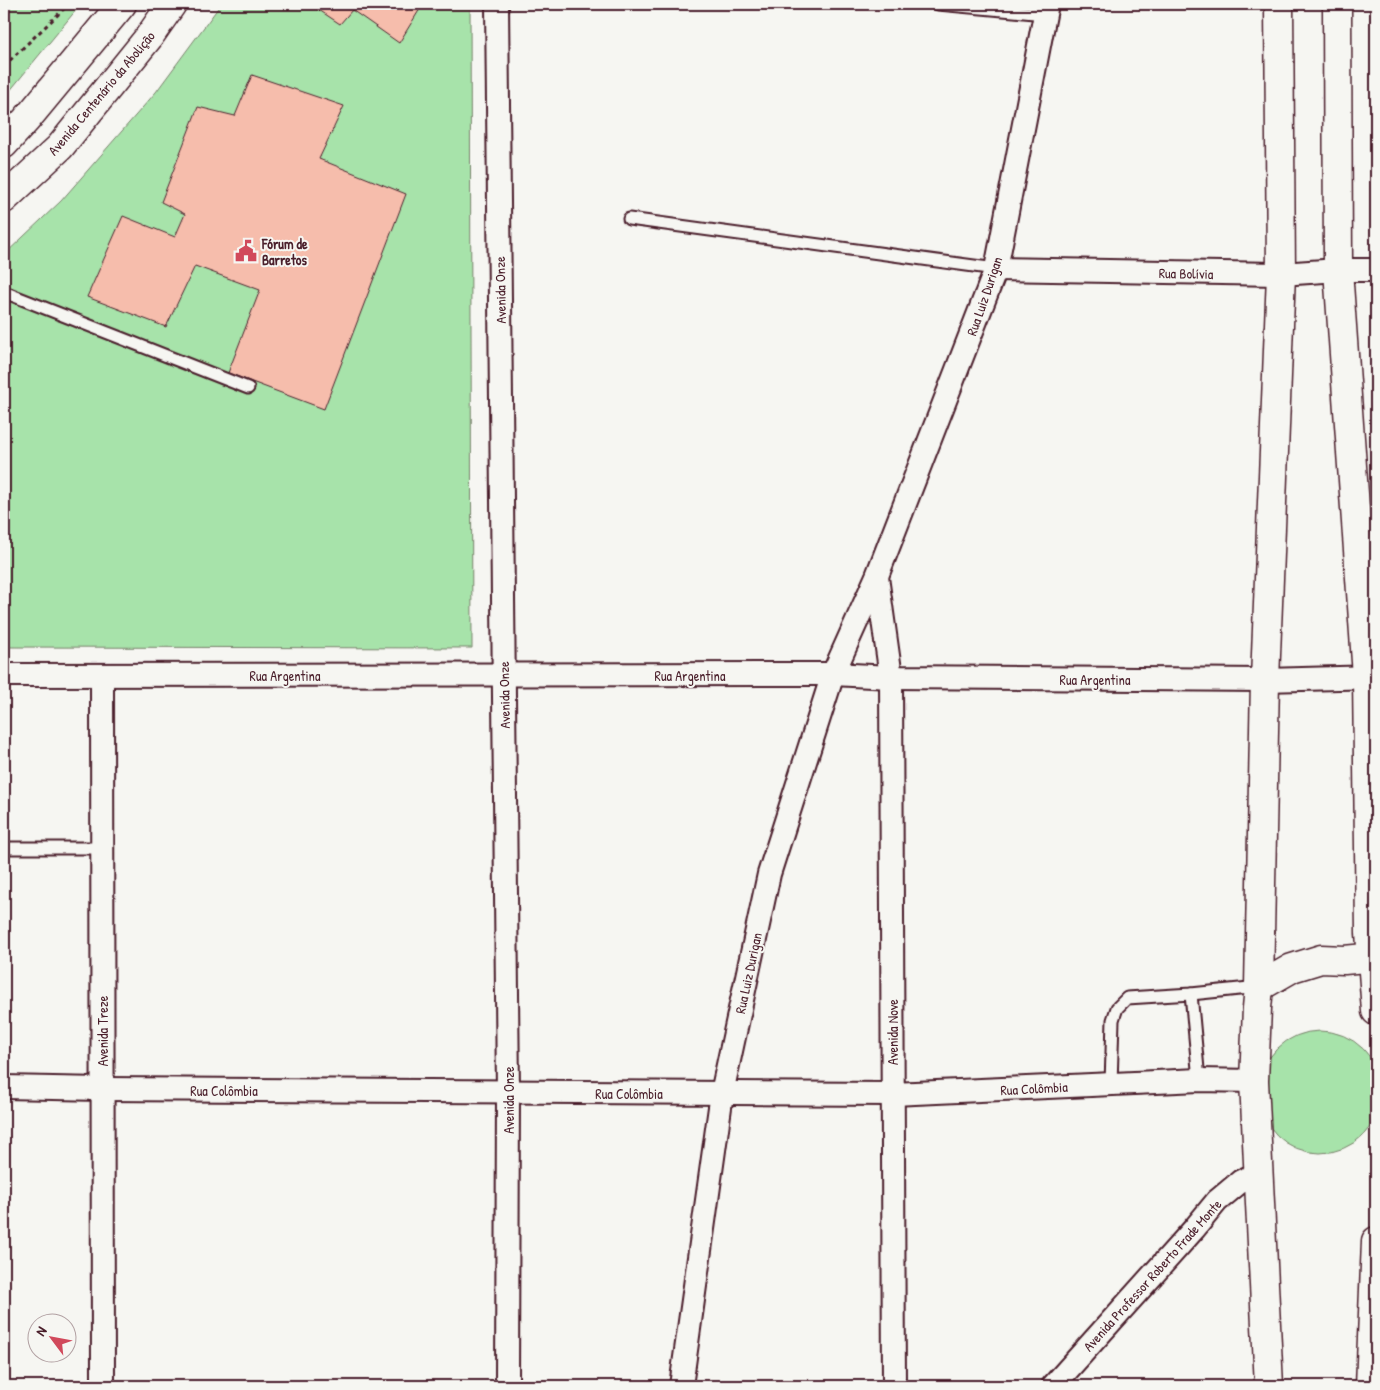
<svg xmlns="http://www.w3.org/2000/svg" width="1380" height="1390" viewBox="0 0 1380 1390" font-family="'Patrick Hand',sans-serif">
<style>
.green{fill:#a7e3aa;stroke:#78816a}
.building{fill:#f6bdac;stroke:#4a1f2b}
.lines{fill:none;stroke-linecap:round;stroke-linejoin:round}
.service-casing{stroke:#4a1f2b;stroke-width:15}
.minor-casing{stroke:#4a1f2b;stroke-width:26}
.tertiary-casing{stroke:#4a1f2b;stroke-width:31}
.secondary-casing{stroke:#4a1f2b;stroke-width:31}
.path{stroke:#4a1f2b;stroke-width:3;stroke-dasharray:4 4;stroke-linecap:butt}
.service{stroke:#f6f6f2;stroke-width:11}
.minor{stroke:#f6f6f2;stroke-width:22}
.tertiary{stroke:#f6f6f2;stroke-width:28}
.secondary{stroke:#f6f6f2;stroke-width:28}
.labels{text-anchor:middle;dominant-baseline:central;stroke-width:4;stroke-linejoin:round;paint-order:stroke}
.street-label{font-size:14px;fill:#4a1f2b;stroke:#f6f6f2}
.poi-label{font-size:14px;font-weight:bold;fill:#4a1f2b;stroke:#f6f6f2;text-anchor:start}
</style>
<rect width="100%" height="100%" fill="#f6f6f2"/>
<filter id="ink" filterUnits="userSpaceOnUse"><feTurbulence type="fractalNoise" baseFrequency=".02" numOctaves="2"/><feDisplacementMap in="SourceGraphic" scale="10" xChannelSelector="R" yChannelSelector="G"/><feConvolveMatrix kernelMatrix="1 2 1 2 8 2 1 2 1" color-interpolation-filters="sRGB"/></filter>
<g filter="url(#ink)">
<g class="green">
<path d="M4,4h77l-77,94z"/>
<path d="M221,4h249l2,644 -468,-1v-392l57,-54 95,-109z"/>
<circle cx="1320" cy="1092" r="61"/>
</g>
<g class="building">
<path d="M310,4h113l-24,39 -47,-33 -12,14z"/>
<path d="M252,75l92,31 -25,53 87,35 -82,215 -96,-36 32,-83 -65,-24 -29,61 -79,-30 36,-81 52,21 10,-23 -24,-12 37,-95 37,9z"/>
</g>
<g class="lines">
<g class="service-casing">
<g id="service">
<path d="M938,4l107,10"/>
<path d="M629,219l367,50"/>
<path d="M4,292l244,96"/>
<path d="M4,848h97"/>
<path d="M1191,994l8,86"/>
<path d="M1111,1084l2,-64 4,-12 10,-10 64,-4 68,-7"/>
</g>
</g>
<g class="minor-casing">
<g id="minor">
<path d="M497,4l11,1088 -1,294"/>
<path d="M996,269l285,5 57,-4h38"/>
<path d="M877,577l14,100 3,709"/>
<path d="M4,675l829,-1 58,3 374,3 111,-3"/>
<path d="M102,675l1,711"/>
<path d="M4,1087l98,2 791,5 306,-14 55,1"/>
<path d="M681,1386l41,-293 47,-219 64,-200 44,-98 119,-307 51,-265"/>
<path d="M1053,1386l141,-157 23,-28 24,-20 18,-8"/>
</g>
</g>
<g class="tertiary-casing">
<g id="tertiary">
<path d="M4,144l22,-24 96,-116"/>
<path d="M4,199l56,-52 89,-110 23,-33"/>
</g>
</g>
<g class="secondary-casing">
<g id="secondary">
<path d="M1337,4l1,266 29,406 3,257 6,78"/>
<path d="M1259,987l33,-19 29,-9 23,1 32,-3"/>
<path d="M1269,1386l-15,-305 3,-73 2,-21 6,-307 16,-406 -2,-270"/>
<path d="M1370,1386l6,-145"/>
</g>
</g>
<path class="path" d="M4,66l65,-62"/>
<use href="#service" class="service"/>
<use href="#minor" class="minor"/>
<use href="#tertiary" class="tertiary"/>
<use href="#secondary" class="secondary"/>
</g>
</g>
<defs>
<g id="civic-bare" transform="scale(1.725)"><path d="M-.6-6.5H3V-4.5H.6V-3L4-1V1h2V6H-6V1h2V-1L-.6-3ZM-1.2 2.5V6h2.4V2.5Z" fill="#d1495b" stroke="#f6f6f2" stroke-width="2.5" paint-order="stroke"/></g>
</defs>
<g fill-rule="evenodd">
<use href="#civic-bare" x="246" y="251"/>
</g>
<g class="labels">
<g class="street-label">
<text transform="translate(101 93) rotate(-50)">Avenida Centenário da Abolição</text>
<text transform="translate(1186 273) rotate(1)">Rua Bolívia</text>
<text transform="translate(500 290) rotate(-91)">Avenida Onze</text>
<text transform="translate(984 296) rotate(-71)">Rua Luiz Durigan</text>
<text x="285" y="675">Rua Argentina</text>
<text x="690" y="675">Rua Argentina</text>
<text x="1095" y="679">Rua Argentina</text>
<text transform="translate(504 695) rotate(-91)">Avenida Onze</text>
<text transform="translate(748 973) rotate(-78)">Rua Luiz Durigan</text>
<text transform="translate(102 1031) rotate(-90)">Avenida Treze</text>
<text transform="translate(892 1032) rotate(-90)">Avenida Nove</text>
<text transform="translate(1034 1088) rotate(-3)">Rua Colômbia</text>
<text x="224" y="1090">Rua Colômbia</text>
<text x="629" y="1093">Rua Colômbia</text>
<text transform="translate(508 1100) rotate(-90)">Avenida Onze</text>
<text transform="translate(1152 1275) rotate(-48)">Avenida Professor Roberto Frade Monte</text>
</g>
<g class="poi-label">
<text x="262" y="243">Fórum de<tspan x="262" dy="16">Barretos</tspan></text>
</g>
</g>
<rect width="1380" height="1390" fill="none" stroke="#f6f6f2" stroke-width="20"/>
<rect x="10" y="10" width="1360" height="1370" fill="none" stroke="#4a1f2b" stroke-width="2" filter="url(#ink)"/>
<g transform="translate(52 1338) rotate(302)"><circle r="24" fill="#f6f6f2" stroke="#b1a0a2"/>
<path d="M0-4L9 19L0 12L-9 19Z" fill="#d1495b"/>
<text y="-8" font-size="14" font-weight="bold" text-anchor="middle" fill="#4a1f2b">N</text>
</g>
</svg>
